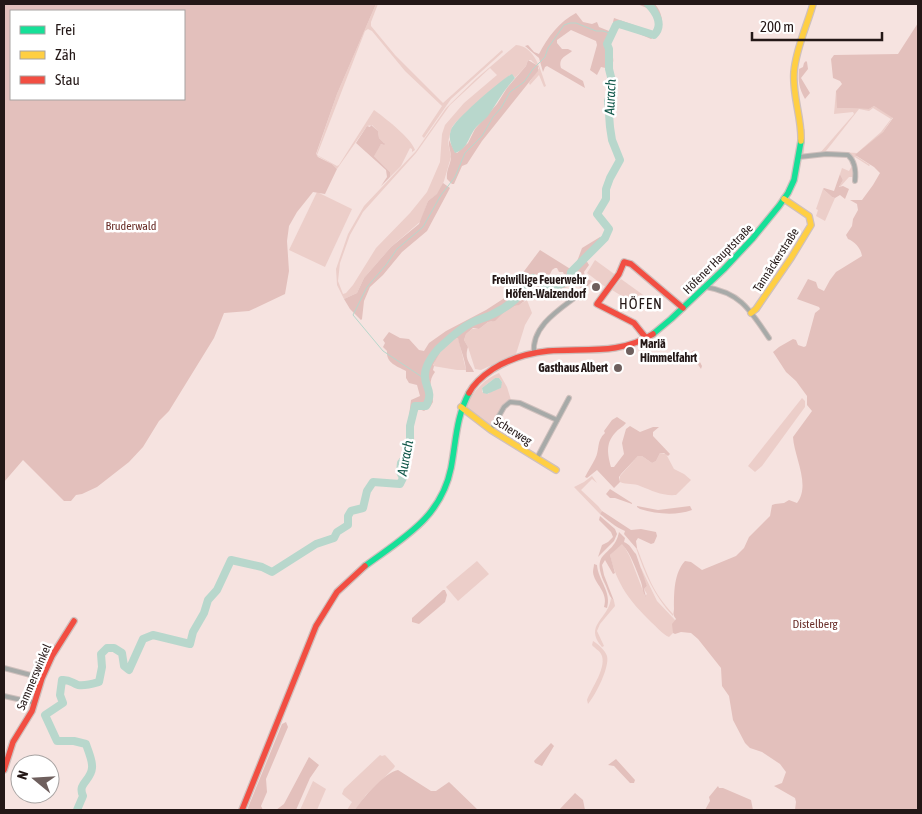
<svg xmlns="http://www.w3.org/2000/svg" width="922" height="814" viewBox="0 0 922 814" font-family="'Asap Condensed',sans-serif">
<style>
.green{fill:#eccec9;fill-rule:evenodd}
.forest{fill:#e3c0bc;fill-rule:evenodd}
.water{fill:#b8d7cc}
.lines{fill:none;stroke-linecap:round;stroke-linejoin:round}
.stream{stroke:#b8d7cc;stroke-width:1}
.river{stroke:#b8d7cc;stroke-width:8}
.street-casing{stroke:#cfc0bd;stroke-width:6}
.fast-casing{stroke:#cfc0bd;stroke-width:8}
.slow-casing{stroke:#cfc0bd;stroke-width:8}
.jam-casing{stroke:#cfc0bd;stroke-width:8}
.street{stroke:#a7aaa8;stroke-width:4}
.fast{stroke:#16e098;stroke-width:5.5}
.slow{stroke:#ffcf43;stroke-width:5.5}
.jam{stroke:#f24e42;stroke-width:5.5}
.poi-dot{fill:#6e5f5d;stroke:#fff;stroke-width:2}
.labels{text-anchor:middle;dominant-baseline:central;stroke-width:5;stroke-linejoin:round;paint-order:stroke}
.park-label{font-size:12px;fill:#6a2e29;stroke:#fff}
.street-label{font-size:12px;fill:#241817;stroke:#fff}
.poi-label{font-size:12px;font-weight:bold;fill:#241817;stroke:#fff;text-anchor:end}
.water-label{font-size:14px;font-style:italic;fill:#0f5648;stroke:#fff}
.quarter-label{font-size:15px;letter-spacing:1px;fill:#241817;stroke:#fff}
</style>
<rect width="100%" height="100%" fill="#f6e3e0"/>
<g class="green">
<path d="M376,4h2l-7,18v4l24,29 48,48 59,-53 1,2 -52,47 -27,39 -2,-2 20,-30 -37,-35 -33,-40 -4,-2 -3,2 -48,124 20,11 2,-1 35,-55c10,7 38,29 41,40l-3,2v-3l-2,-1 -9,18 -11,11v-5l-17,-17 8,-11 3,1v-2l-5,-5 -1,-7 -6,-6 -5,1 -30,43 -5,-5 -16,-9 21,-61z"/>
<path d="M516,45c19,1 25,26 30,41l-2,1 -5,-12 -9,10 -1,-2 10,-15 -8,-8h-3l-2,6 -11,12v-1l-5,-2 -54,47 -4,5 -4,15 3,15 -7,24 -5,12 -11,8 -7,20 -30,26 -27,31 -7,15 -13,6 -7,-14 -1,-16 12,-35 16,-28 52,-55 30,-43 31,-30zM490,68l7,7 -33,28 -19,22 -3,9 -2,28 -13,30 -17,21 -34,35 -23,37 -7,8 -3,1 -5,-13 2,-18 10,-28 13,-23 53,-59 34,-48z"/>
<path d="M836,91l2,17 31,1 5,-3 19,11 -10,15 -27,24 14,9 -1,1 -14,-9 -1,1 -8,-4 -44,2 1,-26 2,-1 -1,26 16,-2 34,-39 -1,-2 -19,2zM873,108l18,11 -10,13 -24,21 -31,-2 33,-42 10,2z"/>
<path d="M853,164l1,13h-5l-9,10v-2l3,-5 -3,-6 2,-6 7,3z"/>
<path d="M823,189l9,8 3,1 -10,23 -9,-5 2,-6 -2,-1z"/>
<path d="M317,192l35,17 -27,58 -36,-17z"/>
<path d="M595,260l22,16 -9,13 -21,-16z"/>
<path d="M621,279l25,18 -8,9 -26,-16z"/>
<path d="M527,300l5,13 -7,12 -9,29 -35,16 -6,-1 -7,-22 -4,-7 2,-6 6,-5h7l9,-7h3c6,-3 8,-7 13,-11 8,-4 16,-6 23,-11z"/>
<path d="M458,337l8,33h-9l-24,-4c4,-12 13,-23 25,-29z"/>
<path d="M499,373l8,14 4,13 -8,5 -10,18 -6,2 -20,-16 -1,-4c9,-15 18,-26 33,-32zM495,378h4l3,4 -3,7 -7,1 -4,4 -6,-2v-4z"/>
<path d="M802,398l3,3v6l-43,59 -7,6 -7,-6z"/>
<path d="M660,453l6,1 8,15 10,5 7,6 -15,15c-14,1 -23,-4 -36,-9 -6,-3 -13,-1 -20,-4v-6l18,-20h4l10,7 4,-2z"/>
<path d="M592,476l5,7 -5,-4 -11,11 17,16 4,5 -2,3 -26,-27 10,-5z"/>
<path d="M620,544h3l7,13 15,39 2,-2 -3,-5 3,-3 -7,-17 1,-1 16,33 18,19 -2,13 -4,4c-7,-3 -12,-10 -18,-15 -21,-21 -34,-37 -41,-67z"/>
<path d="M636,548h1c11,28 15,43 36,66v2c-19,-20 -28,-42 -37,-68z"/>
<path d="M477,561l12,13 -31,27 -12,-14z"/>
<path d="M611,598l3,3 1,5 -15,18 -3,7 7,15 -2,1c-19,-22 7,-28 9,-49z"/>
<path d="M593,641c5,3 12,9 14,15 3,11 -12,40 -19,48l-1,-4c4,-11 21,-34 14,-46 -2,-4 -7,-6 -9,-9z"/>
<path d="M380,755l2,1 3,-1 10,11 -1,2 -28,27 -11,15h-8l5,-8 -10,-8 2,-5z"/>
<path d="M313,781l13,8 -9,21h-17z"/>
</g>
<g class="forest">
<path d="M4,4h372l-39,90 -21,60 2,3 14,7 5,5 -12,25 -12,-2 -16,20 -8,14 -2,15 2,30 -4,23 -36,17 -25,2 -10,25 -45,73 -10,10 -16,26 -14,15 -32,25 -15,7 -6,1 -5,6h-7l-41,-41 -19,22zM11,11h173v88h-173z"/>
<path d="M637,4h18c7,8 9,19 5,29l-9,6 -23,-10 -9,-1 -6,6 -5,13c5,7 8,15 2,22l-9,-2 -4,8 -7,-5 7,-25 -1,-4 -25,-11 -14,10v3l5,6h6l4,2c-5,5 -14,6 -11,17l22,13 2,7 -38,-22 -2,1 -2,5 -4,-14 -14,-12 3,-1 6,7 5,2c8,-16 21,-33 37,-41l7,9 9,2 5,-2 2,5 10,4 5,-5 -1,-4 1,-4 40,14 3,-7 -5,-15z"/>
<path d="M918,23v787h-123l1,-8 -1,-4 -21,-12 8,-3 4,-11 -6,-8 -18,-12 -12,-4 -5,-5 -12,-23 -4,-24 -7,-10 -1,-18 -23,-29 -7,-6 -10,-1 -6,2 -2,-1 -1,-9 4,-5c-4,-5 -2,-6 -2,-11 0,-16 0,-35 11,-47l6,1 11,8 34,-14 8,-8 5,-11 21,-21 2,-11 3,-1 9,-1 5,-3 8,3c14,-18 -3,-46 -4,-66l19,-26 -5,-6v-9l-11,-15 -10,-9 -13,-20 6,-5 14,-8 3,1 2,5 6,2 2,-1 9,-33 5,-4 -1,-2 -22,-8 11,-20 8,3 2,6 6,3 6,-11 6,-8 26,-16c-1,-8 -8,-15 -14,-17l-2,-4 6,-9 1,-7 5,-9 -1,-6 -7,-4h12l11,-15 7,-12 -6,-6 -19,-12 28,-23 10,-14 -19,-12 -5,3 -32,-1 -1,-17 6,-7 -2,-3 -7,-3 -2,-19 3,-4 64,-1z"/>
<path d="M528,60l10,6v5l-56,70 -15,23 -5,2 -8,18h-2l-5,-5c-1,-9 3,-13 4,-21 0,-7 -3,-12 -2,-18l6,12 2,1 11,-10 7,-14 22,-25 10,-16 19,-22z"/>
<path d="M806,61l1,1 1,7 -7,9 9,15 -5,6c-6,-11 -7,-17 -6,-30l4,-2 1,-4z"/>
<path d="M371,125l7,6 1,7 6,6 -1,1 -3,-1 -7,12 16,16v5l-9,9 6,-9 -1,-7 -30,-27 11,-17 3,1z"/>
<path d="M840,174l3,6 -4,7 4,-1 6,3 -4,10 -5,-4 -5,3 -3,-1 -9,-8 1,-1 10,3z"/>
<path d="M443,183l7,5 -23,43 -25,21 -19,23 -13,12 -6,14 -2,18 -1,1 -11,-11 -6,-10 13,-6 7,-15 27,-31 28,-23 9,-23 9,-7z"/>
<path d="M600,237l5,5 -19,18 3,5 -5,7 1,4 -2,4 2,3 3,-4 4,2 -8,10 -7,-6 -22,5 1,-6 9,-7 -2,-5h-4l-2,-4h-2l-3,2 -5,11 4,10 -2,2 -14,-7 -9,14 -7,5 -4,1 -11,6 -9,9 -7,1 -9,7 -6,-1 -7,6 -2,6 4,7c-4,12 2,16 6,25h-8c0,-11 -6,-23 -8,-34h-2l-14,11 -9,16 1,1 -1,4 2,2c-8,10 -3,19 -2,30l-3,5 -6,4 -5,-2c-8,10 -4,26 -5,39v2h-2c-6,-16 -3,-34 -1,-50l9,-4 -3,-11 -8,-2 -3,-5v-7c-10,-5 -20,-8 -19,-20l-4,-4 2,-4 -2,-3 6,-8 11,6 9,1 10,11 5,1 5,-8 17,-12 40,-21 17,-11 37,-49 32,20 3,-3 7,-19z"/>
<path d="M694,350l2,2v2l6,12 -1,3 -6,-9 -8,-4 1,-2z"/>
<path d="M617,417l9,6c-3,4 -8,6 -11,10 -10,11 -7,22 -4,34h3l10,-13 -2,-11 4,-14 4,-3 10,6 13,-5h6l-6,5v4l17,18 -2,2 -4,-3h-4l-4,8 -4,2 -10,-7h-4l-17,18 -2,3 1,5 -6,6 -17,-18 -10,8 -2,-1c3,-6 7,-12 10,-18 5,-9 1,-18 10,-26l-1,-2 8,-11z"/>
<path d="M610,489l22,14v1l-17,-6h-5l-4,-4z"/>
<path d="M637,506l21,4 32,-4 2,4c-17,6 -35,4 -52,-1l-3,-2z"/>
<path d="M602,511l29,19 10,-1 15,3 1,4 -3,7 -3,1 -13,-6 -2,3 1,7h-1l-12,-14 1,-3c-10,-4 -17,-11 -25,-17z"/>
<path d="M600,516l15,13 2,5 -3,7 -16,16 4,-12 6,-3 5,-5 -2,-5 -12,-12z"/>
<path d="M619,532l6,6 -1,4c6,2 8,8 12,12l11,32 -3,3 2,8c-4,-5 -3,-9 -5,-15 -5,-13 -10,-28 -19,-38l-12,11 5,18 -2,1 -8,-14 -3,5 2,10 10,26c-5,-4 -6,-11 -9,-17 -16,-35 9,-26 14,-52z"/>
<path d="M594,564l3,1c1,15 15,27 10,43l-3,-1c5,-15 -10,-23 -11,-35 0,-3 1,-5 1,-8z"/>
<path d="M443,590h2l2,5 -2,7 -26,22 -7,-2v-4z"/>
<path d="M286,722l2,5 -22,52 1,13 -6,14 2,4h-16l35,-86z"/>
<path d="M551,743l3,3 -12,20 -7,-3 -1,-2z"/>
<path d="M309,757l10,8 -9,13 -14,32h-20l8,-6z"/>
<path d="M616,759l19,21 -1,3h-4l-16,-17 -6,-1z"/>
<path d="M398,770l33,21h5l13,-9 29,28h-123c8,-12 29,-37 43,-40z"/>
<path d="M718,786l1,2h4l28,12 2,10h-48l5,-9 -1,-4z"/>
<path d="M575,793l8,7 2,10h-26z"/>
</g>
<g class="water">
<path d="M512,74l3,4c-11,12 -18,25 -27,38 -4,5 -11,9 -14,14 -6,9 -7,19 -19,23 -4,-7 -7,-15 -4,-23 2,-9 52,-52 61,-56z"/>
<path d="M495,378h4l3,4 -1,6 -14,6 -4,-1 -1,-5z"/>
</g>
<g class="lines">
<path class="stream" d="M425,379l-42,-28 -30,-36 14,-28 19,-22 11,-16 26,-22 18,-32 14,-18 10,-24 17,-17 11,-19 8,-9 9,-16 14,-10 9,-13 12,-12 3,-9 16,-23 6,-2h6l20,8h7l9,3"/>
<path class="river" d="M77,810l6,-14c-6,-13 8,-15 9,-28 1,-7 -4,-17 -6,-24l-12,-3h-17l-12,-26 18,-12 -3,-8 2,-15c7,-1 10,3 16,5 8,1 14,-1 21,-3l3,-15 -1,-13 6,-6h7l8,5 2,13 5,4 14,-31 10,-4 37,9 3,-12 11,-19 4,-13 9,-10 14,-30 31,7 10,5 44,-28 18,-6 3,-6 11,-7v-9l3,-5 12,-3 4,-17 6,-9 27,2 3,-6 -3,-6 1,-9 7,-9 2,-9v-19l5,-20h11c8,-14 -1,-19 -1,-29 -1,-10 7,-21 13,-28 10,-9 21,-20 33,-26 7,-4 15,-5 22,-9 16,-7 31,-21 40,-36l18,10 18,-7 2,-9 34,-34 4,-9 -12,-15 9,-15v-10l4,-11 10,-18 -8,-20 -2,-13 -2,-26 5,-16 -4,-16v-20l-2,-5 9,-19 3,-1 35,11c10,-10 2,-23 -6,-31"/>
<g class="street-casing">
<g id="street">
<path d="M799,157l27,-3 22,1c8,7 8,17 7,26"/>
<path d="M706,287c35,6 44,23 63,51"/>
<path d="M534,353c-3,-28 28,-45 47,-60"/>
<path d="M491,430l13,-23 6,-5 10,1 37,17"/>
<path d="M537,458l32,-60"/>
<path d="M4,668l38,10"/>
<path d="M4,696l31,7"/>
</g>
</g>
<g class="fast-casing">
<g id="fast">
<path d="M653,334l18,-15 53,-50 29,-31 26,-32 9,-13 6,-13 7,-39"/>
<path d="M365,566c38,-28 76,-48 86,-98 5,-26 5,-51 18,-75"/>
</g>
</g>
<g class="slow-casing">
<g id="slow">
<path d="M801,141c1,-23 -9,-46 -7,-69 2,-24 13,-46 19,-68"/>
<path d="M751,313l5,-4 35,-51 20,-33 -2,-9 -25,-17"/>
<path d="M461,407l30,23 65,40"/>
</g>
</g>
<g class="jam-casing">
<g id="jam">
<path d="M646,338l-12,-15 -37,-19 22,-30 5,-12 7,2 52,44"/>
<path d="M469,393c5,-10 15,-18 24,-24 16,-10 36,-16 55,-18 36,-3 72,4 105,-17"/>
<path d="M4,770l9,-28 19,-31 10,-33 10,-22 22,-35"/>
<path d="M242,810l74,-184 21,-34 28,-26"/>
</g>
</g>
<use href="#street" class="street"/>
<use href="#fast" class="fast"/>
<use href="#slow" class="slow"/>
<use href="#jam" class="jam"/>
</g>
<g class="poi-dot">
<circle cx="596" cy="287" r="5"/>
<circle cx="630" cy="351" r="5"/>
<circle cx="618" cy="368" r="5"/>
</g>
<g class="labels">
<g class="park-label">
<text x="131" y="226">Bruderwald</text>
<text x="815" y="624">Distelberg</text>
</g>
<g class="street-label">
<text transform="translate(718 259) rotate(-45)">Höfener Hauptstraße</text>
<text transform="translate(776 260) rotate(-57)">Tannäckerstraße</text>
<text transform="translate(513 431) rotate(32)">Scherweg</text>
<text transform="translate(34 677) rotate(-67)">Sammerswinkel</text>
</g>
<g class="poi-label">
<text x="586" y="280">Freiwillige Feuerwehr<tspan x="586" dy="14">Höfen-Waizendorf</tspan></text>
<text x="640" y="344" text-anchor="start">Mariä<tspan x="640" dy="14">Himmelfahrt</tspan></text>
<text x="608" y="368">Gasthaus Albert</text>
</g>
<g class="water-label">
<text transform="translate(610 97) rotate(-88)">Aurach</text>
<text transform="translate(405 458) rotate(-79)">Aurach</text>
</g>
<g class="quarter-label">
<text x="641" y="303">HÖFEN</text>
</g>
</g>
<rect width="922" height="814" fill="none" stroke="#241817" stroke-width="10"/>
<rect x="10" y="10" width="175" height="90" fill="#ffffff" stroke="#a7a3a2"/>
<rect x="20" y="26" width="25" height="8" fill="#16e098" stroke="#a7a3a2"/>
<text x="55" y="35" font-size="15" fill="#241817">Frei</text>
<rect x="20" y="51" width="25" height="8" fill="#ffcf43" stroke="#a7a3a2"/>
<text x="55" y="60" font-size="15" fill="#241817">Zäh</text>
<rect x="20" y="76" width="25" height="8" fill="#f24e42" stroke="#a7a3a2"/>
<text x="55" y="85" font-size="15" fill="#241817">Stau</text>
<g transform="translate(35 779) rotate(288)"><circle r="24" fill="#ffffff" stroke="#a7a3a2"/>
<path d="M0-4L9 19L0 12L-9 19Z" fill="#6e5f5d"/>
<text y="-8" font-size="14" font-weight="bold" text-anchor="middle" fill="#241817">N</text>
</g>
<path d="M752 32v8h130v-8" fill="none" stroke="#241817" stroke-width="2.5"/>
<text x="760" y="32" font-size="15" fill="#241817" stroke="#ffffff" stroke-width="4" paint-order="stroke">200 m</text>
</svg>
